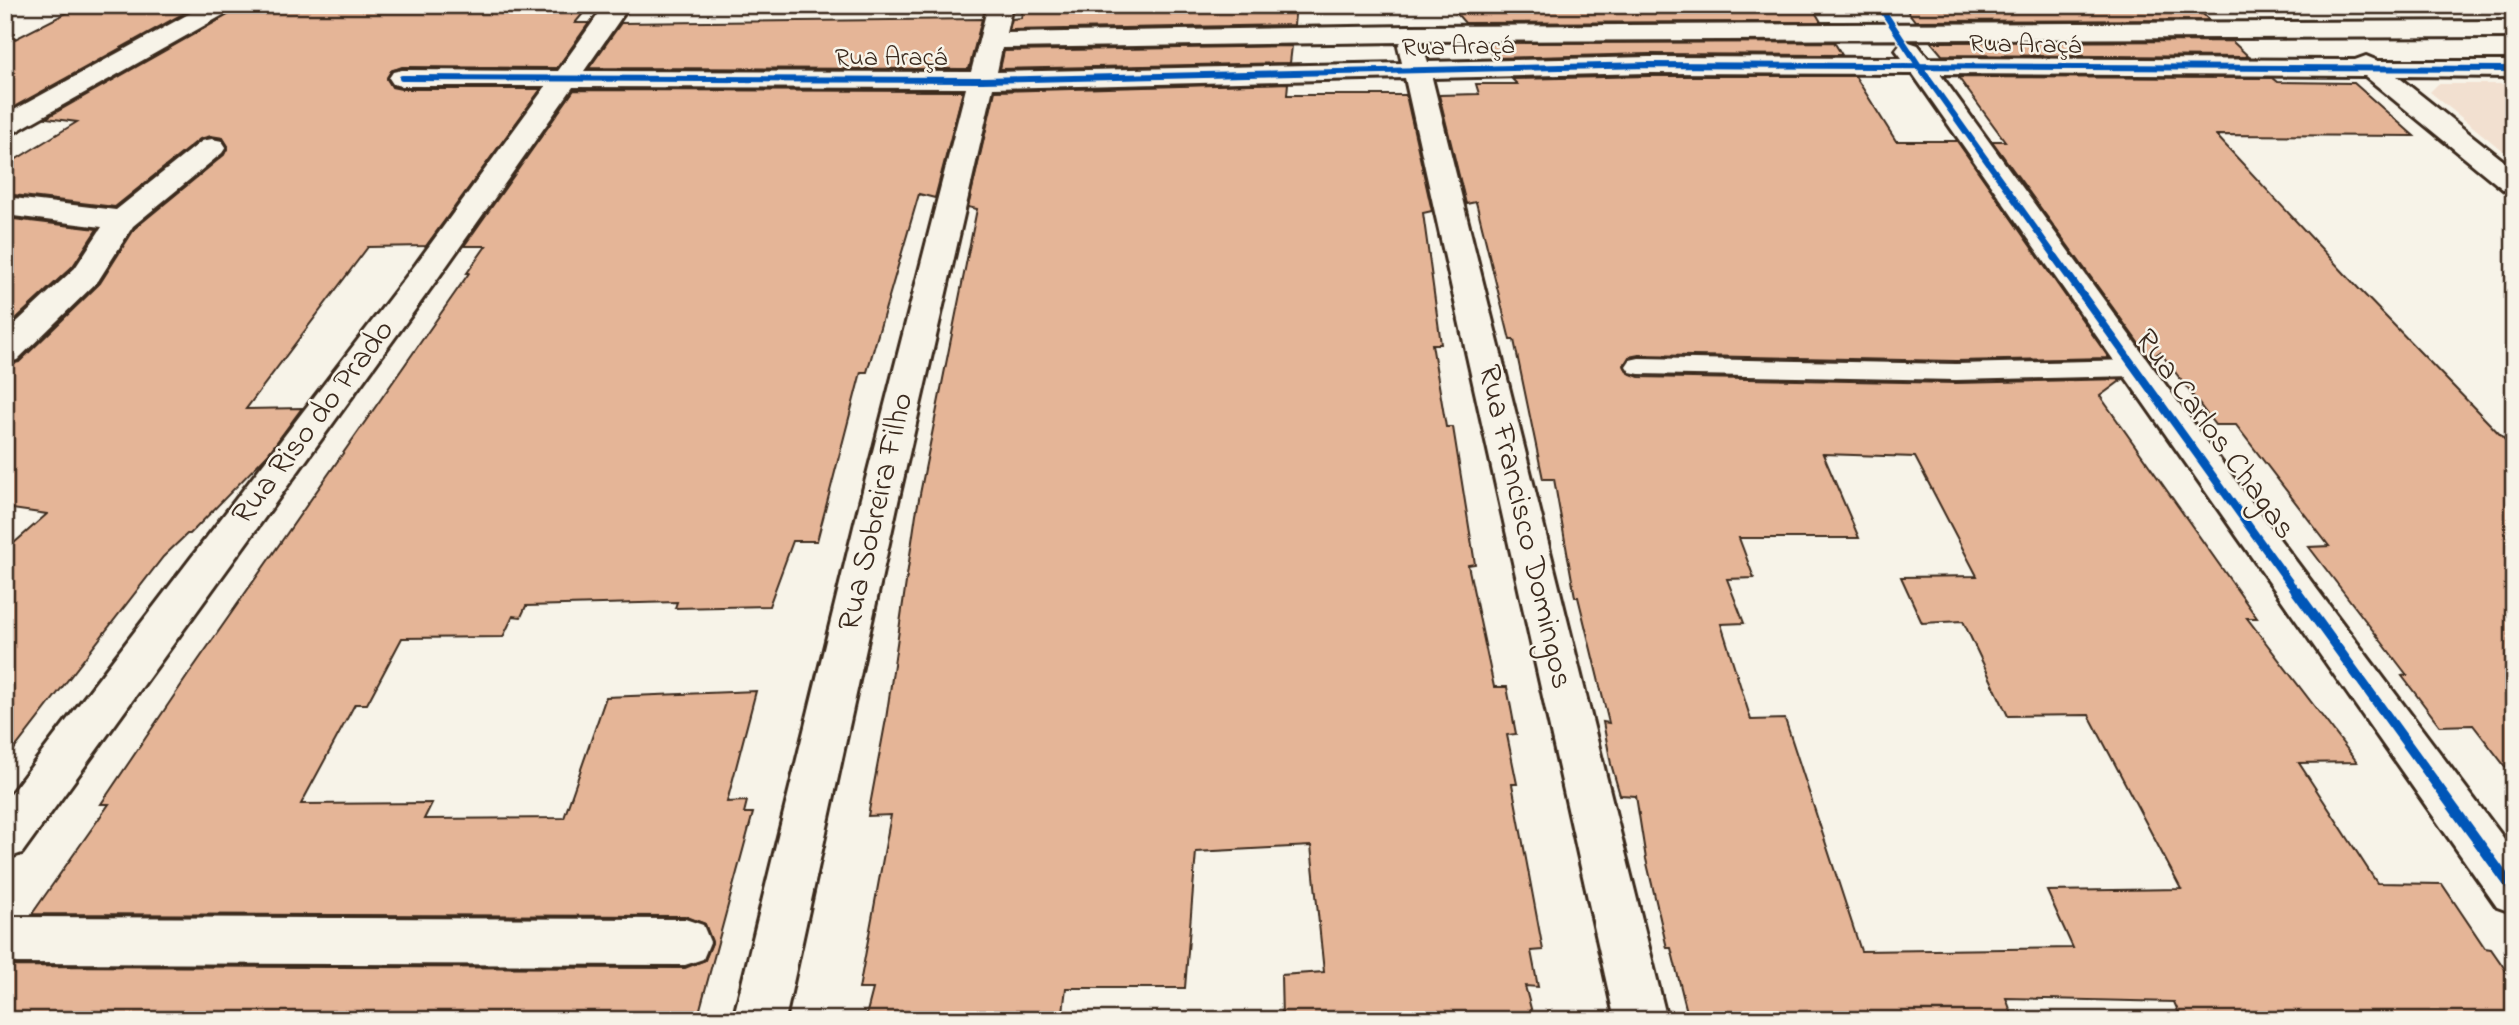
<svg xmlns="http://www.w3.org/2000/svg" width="2519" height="1025" viewBox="0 0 2519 1025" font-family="'Indie Flower',sans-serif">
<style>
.built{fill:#f2e0d0}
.building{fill:#e5b597;stroke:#3b2a1e;stroke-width:2;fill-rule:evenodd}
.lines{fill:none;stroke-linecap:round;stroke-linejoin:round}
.service-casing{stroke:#3b2a1e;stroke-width:5}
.minor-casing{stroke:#3b2a1e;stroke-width:6}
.service{fill:#f7f3e8;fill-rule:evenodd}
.minor{fill:#f7f3e8;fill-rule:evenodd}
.cycleway-far2-casing{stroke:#f7f3e8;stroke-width:10}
.cycleway-far1-casing{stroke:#f7f3e8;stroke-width:12}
.cycleway-casing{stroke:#f7f3e8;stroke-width:15}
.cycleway-far2{stroke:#0057b8;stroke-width:6}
.cycleway-far1{stroke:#0057b8;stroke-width:8}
.cycleway{stroke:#0057b8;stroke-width:10}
.labels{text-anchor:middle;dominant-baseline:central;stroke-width:5;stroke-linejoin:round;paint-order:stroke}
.far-street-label{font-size:26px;fill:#3b2a1e;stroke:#f7f3e8}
.street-label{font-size:32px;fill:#3b2a1e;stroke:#f7f3e8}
</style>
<rect width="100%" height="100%" fill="#f7f3e8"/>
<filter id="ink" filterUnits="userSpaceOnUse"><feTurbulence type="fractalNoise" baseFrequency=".0143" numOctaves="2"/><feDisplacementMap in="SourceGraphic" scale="14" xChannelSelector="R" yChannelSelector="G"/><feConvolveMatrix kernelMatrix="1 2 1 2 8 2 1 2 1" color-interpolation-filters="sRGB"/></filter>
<g filter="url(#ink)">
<path class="built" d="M2438,84h76v76l-84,-68z"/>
<g class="building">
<path d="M82,5h117l-194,107v-68z"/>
<path d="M237,5h353l-15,18h14l-32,45 -155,-1 -11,4 -4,8 5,8 9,2h140l-115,157 -58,1 -122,162 56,-1 -34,46 -78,80h-3l-24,23 -158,204v-210l42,-37 -42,-6v-143l14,-3 81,-79 35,-55 89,-73 4,-9 -5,-8 -12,-2 -11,3 -85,68 -110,-13v-28l72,-44 -31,-4 187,-106z"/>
<path d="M1024,5h272l-2,20 -285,5 3,-11 9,-1z"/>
<path d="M1449,5h362l10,17 -356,1z"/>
<path d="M1903,5h291l15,15 -294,1z"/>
<path d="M982,19l-13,50 -380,-1 32,-45z"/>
<path d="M2232,41l17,16 -307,-2 -11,-13z"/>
<path d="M1834,42l8,13 -193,-1 -154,4 -13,-15z"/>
<path d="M1292,46l-2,17 -290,6 4,-18z"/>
<path d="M1649,76h206l41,65h61l152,217 -153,3 -317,-6 -10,2 -5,8 4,8 11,4 317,6 167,-4 -23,17 157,222h-10l110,144 -58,1 78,120 65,1 43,64 6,1 23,33v38h-332l-8,-18 -168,-4 8,22h-325l-18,-72h-4l-21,-89 -10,-63 -16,-1 -9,-31 -8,-42 6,1 -31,-126h-3l-21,-118h-11l-29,-139h-4l-34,-138 -10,2 -27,-109 40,-1 -3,-10h41l-5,-5zM1823,454l92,3 62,119 -76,1 21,46 41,-2 45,95 81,-1 92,174 -134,2 26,57 -212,3 -76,-232 -34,1 -30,-96 23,-1 -17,-44 27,-1 -15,-40h120z"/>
<path d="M1958,77l314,1 5,4 77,1 60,53 -198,-1 143,154 155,160v329l-41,-53 -33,1 -38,-50 5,-1 -98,-128 20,-1 -93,-121h-21l-55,-73 -10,7 -158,-218h13z"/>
<path d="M1288,83l-1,12h119l26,116 -9,2 18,131h-9l14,83h7l22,137 -7,1 26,122h13l9,47 -9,1 10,49h-5l31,166 -12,1 7,36 -13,-1 9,34h-252l-1,-45 43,-3 -13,-126 -115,6 -11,136h-119l-4,32h-189l1,-3 -8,-1 7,-27h-14l32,-174 -23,1 18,-97 30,-205 61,-305 -9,-2 27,-116z"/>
<path d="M574,90l389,1 -28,107 -16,-4 -52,178h-6l-44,169h-24l-24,65 -94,2 2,-6 -151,4 -5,11 -8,-1 -10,21 -101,1 -35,66h-12l-54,100 131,-1 -8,16 140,-1 42,-121 150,-6 -29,111 20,-1 -3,12h9l-56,207h-692v-54l680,2 20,-8 7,-17 -7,-19 -20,-8 -653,-2 77,-110h-8l87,-129 281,-402h-2l19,-27h-22z"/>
<path d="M5,218l92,11 -24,37 -68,63z"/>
</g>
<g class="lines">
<g class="service-casing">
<path id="service" d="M1639,358l317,6 179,-4 9,2 4,6 -4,6 -9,2 -179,4 -317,-6 -9,-2 -4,-6 4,-6z"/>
</g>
<g class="minor-casing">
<g id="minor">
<path d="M205,5h30l-3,5 -217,122 -10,2v-19z"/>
<path d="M605,5h25l-46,66 387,1 17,-67h24l-6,28 403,-7 1105,-5v16l-1093,4 7,21 221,-5 253,1 -6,-8 4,-5 9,-3 9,3 10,13 427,2 11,-4 12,5h136v16l-117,-1 117,93v24l-10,-3 -139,-114 -425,-2 280,386 294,392v61l-17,-6 -584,-833 -264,-1 -217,5 235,942h-52l-210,-942 -412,10 -95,414 -113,518h-52l127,-518 106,-414 -393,-1 -135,191 -416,575 -17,6v-58l411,-537 130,-178h-144l-9,-2 -4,-6 4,-6 9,-2 156,1zM1401,42l-3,4 4,17 -405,9 5,-24z"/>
<path d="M212,139l10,2 4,6 -4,6 -89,73 -35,55 -81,79 -12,3v-30l70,-65 27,-41 -97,-12v-18l111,13 86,-69z"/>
<path d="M5,917l680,2 18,6 7,17 -7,17 -18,6 -680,-2z"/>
</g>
</g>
<use href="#service" class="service"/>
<use href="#minor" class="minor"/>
<g class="cycleway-far2-casing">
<g id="cycleway-far2">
<path d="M1879,5l40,61 138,193"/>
<path d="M402,78l580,2 667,-15 865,4"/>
</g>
</g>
<g class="cycleway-far1-casing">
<path id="cycleway-far1" d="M2055,257l242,336"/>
</g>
<g class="cycleway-casing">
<path id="cycleway" d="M2296,591l218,300"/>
</g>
<use href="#cycleway-far2" class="cycleway-far2"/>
<use href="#cycleway-far1" class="cycleway-far1"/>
<use href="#cycleway" class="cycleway"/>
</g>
</g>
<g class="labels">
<g class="far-street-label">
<text transform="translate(2025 46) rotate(1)">Rua Araçá</text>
<text transform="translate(1458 48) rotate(-1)">Rua Araçá</text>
<text x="891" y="59">Rua Araçá</text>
</g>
<g class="street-label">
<text transform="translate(314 423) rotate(-53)">Rua Riso do Prado</text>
<text transform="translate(2214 435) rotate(54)">Rua Carlos Chagas</text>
<text transform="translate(877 512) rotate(-77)">Rua Sobreira Filho</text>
<text transform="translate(1524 527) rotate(77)">Rua Francisco Domingos</text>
</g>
</g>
<rect width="2519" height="1025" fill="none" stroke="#f7f3e8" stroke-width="28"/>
<rect x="14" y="14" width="2491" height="997" fill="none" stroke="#3b2a1e" stroke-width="2.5" filter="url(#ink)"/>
</svg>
